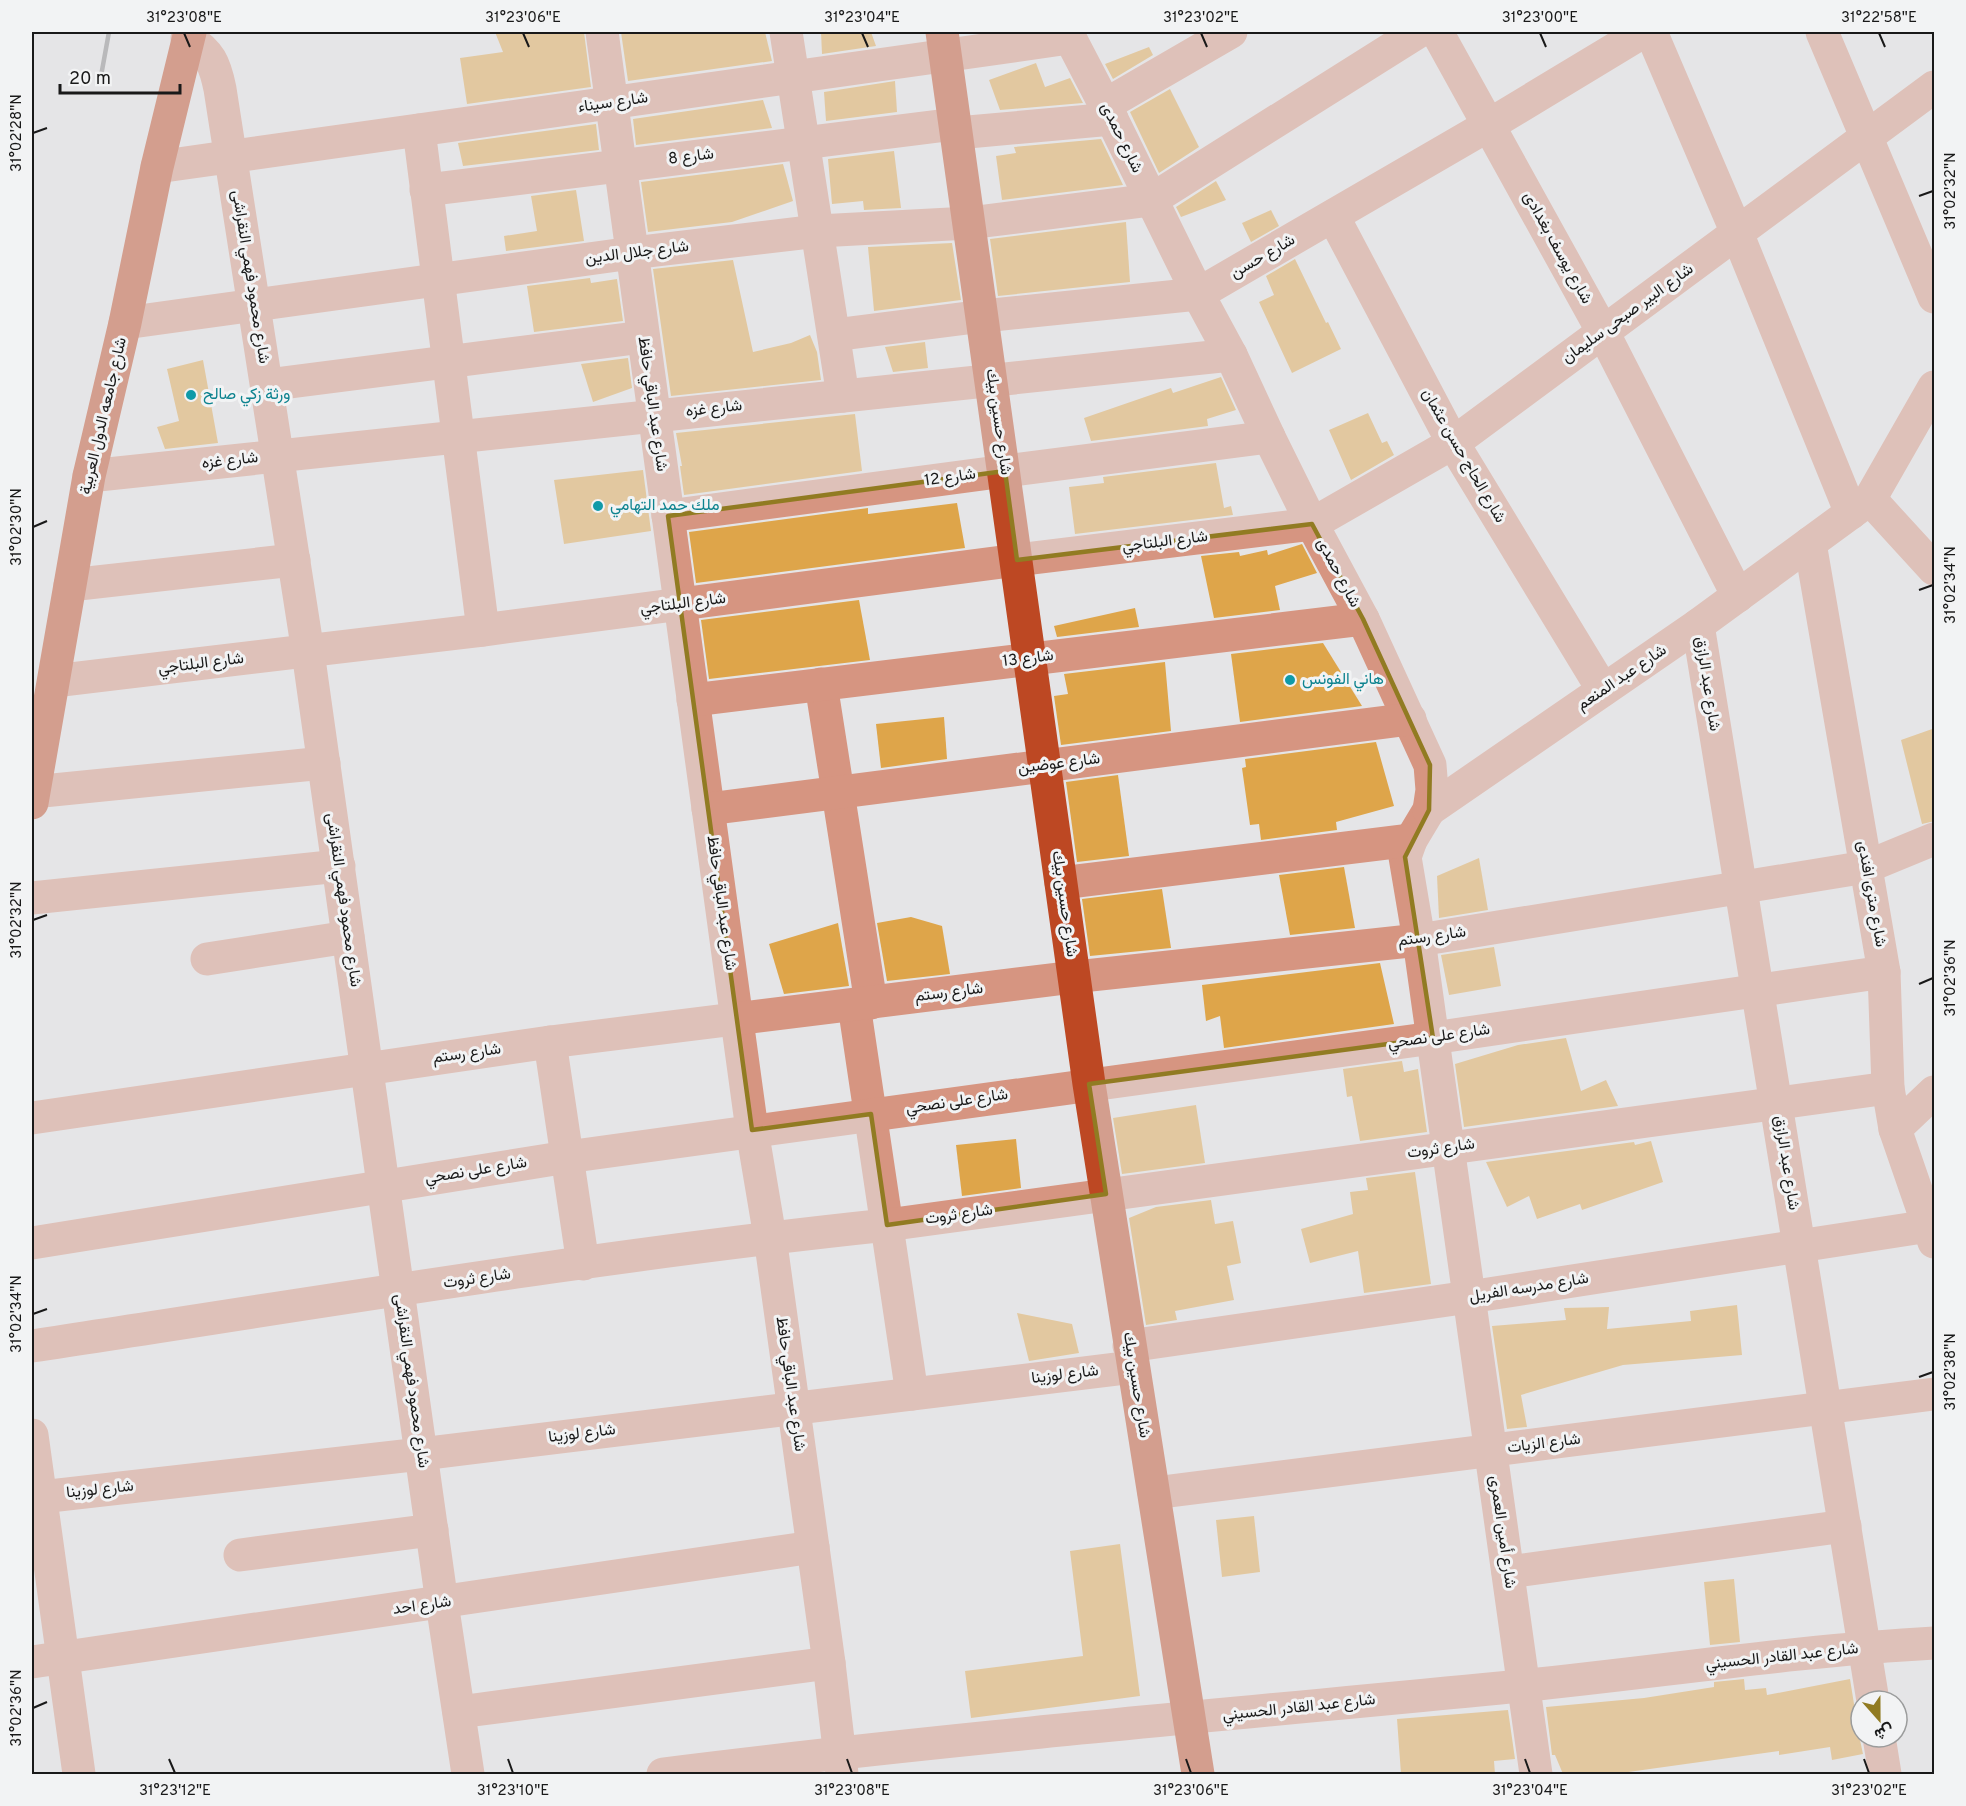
<svg xmlns="http://www.w3.org/2000/svg" width="1966" height="1806" viewBox="0 0 1966 1806" font-family="Overpass,Vazirmatn,sans-serif">
<style>
.building{fill:#dea54a}
.lines{fill:none;stroke-linecap:round;stroke-linejoin:round}
.minor{stroke:#d69581;stroke-width:33}
.major{stroke:#bd4823;stroke-width:33}
.rail{stroke:#848485;stroke-width:4.5}
.marked{fill:none;stroke:#917b22;stroke-width:4.5;stroke-linejoin:round}
.ticks{fill:none;stroke:#191919;stroke-width:2}
.culture-dot{fill:#0f9aa8;stroke:#f2f3f4;stroke-width:2}
.labels{text-anchor:middle;dominant-baseline:central;stroke-width:6;stroke-linejoin:round;paint-order:stroke}
.street-label{font-size:16px;fill:#191919;stroke:#f2f3f4}
.culture-label{font-size:16px;fill:#0d838f;stroke:#f2f3f4;text-anchor:start}
.neatline{fill:none;stroke:#191919;stroke-width:2}
.ticks-label{font-size:15px;text-anchor:middle;fill:#191919}
</style>
<rect width="100%" height="100%" fill="#e5e5e7"/>
<g class="building">
<path d="M495,32h89l7,55 -124,17 -7,-46 43,-6z"/>
<path d="M621,32h144l7,29 -144,20z"/>
<path d="M821,32h50l5,14 -54,8z"/>
<path d="M1149,47l4,8 -40,24 -8,-15z"/>
<path d="M1036,63l9,24 25,-9 13,25 -83,7 -11,-30z"/>
<path d="M895,81l2,31 -71,9 -2,-29z"/>
<path d="M1170,89l29,58 -40,26 -29,-61z"/>
<path d="M763,100l9,28 -136,17 -3,-26z"/>
<path d="M596,124l3,26 -136,16 -5,-23z"/>
<path d="M1101,139l22,46 -121,15 -6,-44 20,-3 -2,-6z"/>
<path d="M894,151l7,57 -37,2 -1,-9 -31,3 -4,-45z"/>
<path d="M783,164l10,37 -61,21 -84,10 -7,-50z"/>
<path d="M1216,181l10,19 -45,17 -5,-10z"/>
<path d="M576,190l8,51 -78,10 -2,-15 33,-5 -6,-35z"/>
<path d="M1271,210l8,16 -28,16 -9,-19z"/>
<path d="M1126,222l4,60 -132,14 -8,-57z"/>
<path d="M952,243l9,57 -87,11 -6,-64z"/>
<path d="M1295,259l31,64 2,-1 13,27 -49,24 -33,-71 15,-7 -8,-19z"/>
<path d="M733,260l20,92 38,-9 19,-8 7,17 4,28 -150,16 -18,-127z"/>
<path d="M590,278l1,5 26,-4 6,42 -89,11 -7,-46z"/>
<path d="M925,342l3,26 -35,4 -8,-25z"/>
<path d="M628,358l4,30 -39,14 -12,-38z"/>
<path d="M203,360l15,83 -53,6 -8,-22 22,-6 -12,-52z"/>
<path d="M1221,377l15,33 -29,9 1,7 -117,15 -7,-23 87,-30 2,5z"/>
<path d="M1368,413l14,30 5,-2 7,14 -43,25 -22,-50z"/>
<path d="M855,414l7,57 -178,24 -4,-29h2l-6,-33z"/>
<path d="M1216,463l8,45 7,-2 2,9 -158,19 -6,-47 35,-4 -1,-6z"/>
<path d="M643,470l8,61 -87,13 -10,-64z"/>
<path d="M957,503l8,45 -269,35 -7,-51 179,-24v6z"/>
<path d="M1302,544l15,29 -42,13 5,24 -66,8 -13,-62 38,-4 1,4 27,-6 1,5z"/>
<path d="M859,600l11,60 -161,19 -8,-59z"/>
<path d="M1135,608l4,19 -82,10 -3,-11z"/>
<path d="M1323,643l39,63 -122,16 -9,-68z"/>
<path d="M1165,662l6,69 -110,14 -7,-49 14,-2 -4,-20z"/>
<path d="M944,717l3,42 -66,9 -5,-44z"/>
<path d="M1935,728v93l-13,3 -21,-84z"/>
<path d="M1376,742l18,64 -58,16 1,8 -76,10 -2,-16 -9,1 -8,-57 4,-1 -1,-8z"/>
<path d="M1118,775l11,81 -52,6 -11,-80z"/>
<path d="M1479,858l9,52 -49,8 -2,-42z"/>
<path d="M1344,867l11,61 -65,7 -11,-60z"/>
<path d="M1162,889l9,59 -81,8 -8,-57z"/>
<path d="M911,917l31,9 8,48 -63,7 -10,-58z"/>
<path d="M838,923l11,63 -65,8 -15,-50z"/>
<path d="M1494,947l7,39 -52,9 -8,-40z"/>
<path d="M1380,963l14,61 -170,24 -4,-32 -14,5 -4,-36z"/>
<path d="M1566,1038l15,53 25,-11 12,26 -154,21 -9,-63 63,-19z"/>
<path d="M1402,1061l2,11 14,-3 9,63 -67,9 -8,-45 -5,1 -4,-28z"/>
<path d="M1196,1105l9,58 -83,11 -9,-56z"/>
<path d="M1016,1139l5,49 -59,8 -6,-51z"/>
<path d="M1651,1141l12,41 -81,28 -2,-6 -43,15 -8,-23 -22,11 -21,-45 148,-20 1,3z"/>
<path d="M1415,1172l16,112 -67,9 -6,-42 -48,12 -9,-34 52,-15 -3,-22 18,-2 -2,-12z"/>
<path d="M1211,1200l4,24 18,-3 8,42 -14,3 7,34 -59,11 2,9 -31,5 -17,-107 27,-11z"/>
<path d="M1737,1305l5,50 -119,10 -102,30 6,32 -20,2 -15,-103 74,-6 -2,-12 45,-1 -2,22 84,-8 -1,-10z"/>
<path d="M1017,1313l55,11 7,29 -50,8z"/>
<path d="M1254,1516l6,56 -38,5 -6,-57z"/>
<path d="M1120,1544l20,152 -169,22 -6,-47 118,-15 -13,-105z"/>
<path d="M1734,1579l6,63 -30,3 -6,-63z"/>
<path d="M1744,1679l1,11 21,-2 1,7 83,-16 4,25 7,11 -1,25 3,14 -31,6 -2,-13 -51,8v-4l-165,23h-51l-8,-19h-3l-6,-48 98,-9 70,-11v-5z"/>
<path d="M1508,1710l7,49 -21,2 1,13h-94l-4,-55z"/>
</g>
<g class="lines">
<g class="minor">
<path d="M602,32l150,1098 18,107 59,426 13,111"/>
<path d="M786,32l57,364"/>
<path d="M1067,32l38,73 93,189 33,61 38,82 43,87 51,95 67,146 2,25 -3,20 -18,30 -6,17 14,83 117,834"/>
<path d="M1437,32l166,300 135,264"/>
<path d="M1651,32l86,201 114,280"/>
<path d="M1822,32l112,265"/>
<path d="M187,38c23,14 28,26 33,51l88,563 134,951 26,171"/>
<path d="M1105,105l126,-73"/>
<path d="M419,130l64,500"/>
<path d="M957,133l155,-14"/>
<path d="M157,167l912,-129"/>
<path d="M426,190l529,-66"/>
<path d="M1333,216l120,227 150,247"/>
<path d="M125,323l507,-70 186,-22 151,-8 182,-23 267,-168"/>
<path d="M834,335l149,-19 215,-22 291,-169 154,-93"/>
<path d="M267,385l376,-48"/>
<path d="M89,476l1142,-121"/>
<path d="M1870,499l64,70"/>
<path d="M668,516l337,-45 264,-34"/>
<path d="M1810,543l74,429 4,116 7,41 39,113"/>
<path d="M70,585l224,-25"/>
<path d="M1698,625l175,1076"/>
<path d="M54,681l429,-51 534,-70 295,-36 141,-81 481,-356"/>
<path d="M821,684l50,319"/>
<path d="M693,700l670,-81"/>
<path d="M33,792l291,-29"/>
<path d="M708,809l702,-90"/>
<path d="M1429,810l269,-185 172,-126 64,-112"/>
<path d="M1061,883l350,-43"/>
<path d="M32,898l307,-32"/>
<path d="M207,959l141,-22"/>
<path d="M854,1005l58,389"/>
<path d="M550,1042l33,222"/>
<path d="M32,1118l518,-76 524,-65 345,-37 447,-73 68,-28"/>
<path d="M1895,1129l39,-37"/>
<path d="M32,1243l535,-86 866,-119 451,-66"/>
<path d="M32,1346c284,-43 569,-91 855,-121l1001,-137"/>
<path d="M1129,1346l340,-49 460,-71"/>
<path d="M32,1435l47,339"/>
<path d="M1154,1493l780,-99"/>
<path d="M32,1498l389,-44 712,-87"/>
<path d="M240,1555l192,-25"/>
<path d="M1508,1572l337,-46"/>
<path d="M32,1662l781,-115"/>
<path d="M459,1712l370,-49"/>
<path d="M1879,1737l6,37"/>
<path d="M663,1774c279,-35 558,-59 837,-86 145,-14 289,-37 434,-45"/>
</g>
<g class="major">
<path d="M942,32l147,1052 109,690"/>
<path d="M32,803l57,-327 36,-153 32,-156 33,-135"/>
</g>
<path class="rail" d="M101,76l8,-44"/>
</g>
<path d="M0 0H1966V1806H0ZM1005,471l12,89 295,-36 51,95 67,146 -1,45 -24,47 28,181 -344,46 17,110 -219,31 -16,-111 -119,16 -84,-614z" fill="#e5e5e7" fill-opacity=".55" fill-rule="evenodd"/>
<path class="marked" d="M1005,471l12,89 295,-36 51,95 67,146 -1,45 -24,47 28,181 -344,46 17,110 -219,31 -16,-111 -119,16 -84,-614z"/>
<path class="ticks" d="M184,33l6,14M523,33l6,14M862,33l6,14M1201,33l6,14M1540,33l6,14M1879,33l6,14M33,133l14,-5M1919,196l14,-5M33,527l14,-6M1919,590l14,-5M33,920l14,-5M1919,984l14,-6M33,1314l14,-5M1919,1377l14,-5M33,1708l14,-6M169,1759l6,14M508,1759l5,14M847,1759l5,14M1186,1759l5,14M1525,1759l5,14M1864,1759l5,14"/>
<g class="culture-dot">
<circle cx="191" cy="395" r="6"/>
<circle cx="598" cy="506" r="6"/>
<circle cx="1290" cy="680" r="6"/>
</g>
<g class="labels">
<g class="street-label">
<text transform="translate(613 103) rotate(-8)">شارع سيناء</text>
<text transform="translate(1121 138) rotate(64)">شارع حمدى</text>
<text transform="translate(691 157) rotate(-7)">شارع 8</text>
<text transform="translate(1557 248) rotate(61)">شارع يوسف بغدادى</text>
<text transform="translate(637 253) rotate(-7)">شارع جلال الدين</text>
<text transform="translate(1263 257) rotate(-30)">شارع حسن</text>
<text transform="translate(250 277) rotate(81)">شارع محمود فهمي النقراشى</text>
<text transform="translate(1628 314) rotate(-36)">شارع البير صبحى سليمان</text>
<text transform="translate(652 404) rotate(82)">شارع عبد الباقي حافظ</text>
<text transform="translate(714 409) rotate(-6)">شارع غزه</text>
<text transform="translate(104 416) rotate(-77)">شارع جامعه الدول العربية</text>
<text transform="translate(998 422) rotate(82)">شارع حسين بيك</text>
<text transform="translate(1463 456) rotate(60)">شارع الحاج حسن عثمان</text>
<text transform="translate(230 461) rotate(-6)">شارع غزه</text>
<text transform="translate(950 478) rotate(-8)">شارع 12</text>
<text transform="translate(1165 542) rotate(-7)">شارع البلتاجي</text>
<text transform="translate(1338 573) rotate(62)">شارع حمدى</text>
<text transform="translate(683 604) rotate(-7)">شارع البلتاجي</text>
<text transform="translate(1028 659) rotate(-7)">شارع 13</text>
<text transform="translate(201 664) rotate(-7)">شارع البلتاجي</text>
<text transform="translate(1622 678) rotate(-34)">شارع عبد المنعم</text>
<text transform="translate(1707 684) rotate(81)">شارع عبد الرازق</text>
<text transform="translate(1059 764) rotate(-7)">شارع عوضين</text>
<text transform="translate(1871 894) rotate(80)">شارع مترى افندى</text>
<text transform="translate(343 900) rotate(82)">شارع محمود فهمي النقراشى</text>
<text transform="translate(721 903) rotate(82)">شارع عبد الباقي حافظ</text>
<text transform="translate(1064 904) rotate(82)">شارع حسين بيك</text>
<text transform="translate(1432 937) rotate(-8)">شارع رستم</text>
<text transform="translate(949 993) rotate(-7)">شارع رستم</text>
<text transform="translate(1439 1037) rotate(-8)">شارع على نصحي</text>
<text transform="translate(467 1054) rotate(-8)">شارع رستم</text>
<text transform="translate(957 1102) rotate(-8)">شارع على نصحي</text>
<text transform="translate(1441 1149) rotate(-8)">شارع ثروت</text>
<text transform="translate(1786 1163) rotate(81)">شارع عبد الرازق</text>
<text transform="translate(476 1171) rotate(-9)">شارع على نصحي</text>
<text transform="translate(959 1215) rotate(-8)">شارع ثروت</text>
<text transform="translate(477 1279) rotate(-8)">شارع ثروت</text>
<text transform="translate(1529 1288) rotate(-9)">شارع مدرسه الفريل</text>
<text transform="translate(1065 1375) rotate(-7)">شارع لوزينا</text>
<text transform="translate(411 1381) rotate(82)">شارع محمود فهمي النقراشى</text>
<text transform="translate(790 1384) rotate(82)">شارع عبد الباقي حافظ</text>
<text transform="translate(1136 1385) rotate(81)">شارع حسين بيك</text>
<text transform="translate(582 1434) rotate(-7)">شارع لوزينا</text>
<text transform="translate(1544 1444) rotate(-7)">شارع الزيات</text>
<text transform="translate(100 1490) rotate(-6)">شارع لوزينا</text>
<text transform="translate(1502 1532) rotate(82)">شارع أمين العمرى</text>
<text transform="translate(422 1606) rotate(-8)">شارع احد</text>
<text transform="translate(1782 1657) rotate(-6)">شارع عبد القادر الحسيني</text>
<text transform="translate(1299 1708) rotate(-6)">شارع عبد القادر الحسيني</text>
</g>
<g class="culture-label">
<text x="203" y="395">ورثة زكي صالح</text>
<text x="610" y="506">ملك حمد التهامي</text>
<text x="1302" y="680">هاني الفونس</text>
</g>
</g>
<rect width="1966" height="1806" fill="none" stroke="#f2f3f4" stroke-width="66"/>
<g transform="translate(1879 1719) rotate(159)"><circle r="28" fill="#f2f3f4" stroke="#9b9c9c" stroke-width="1.5"/>
<path d="M0-4.5L10 22L0 15L-10 22Z" fill="#917b22"/>
<text y="-9" font-size="16" font-weight="bold" text-anchor="middle" fill="#191919">ش</text>
</g>
<path d="M60 84v9h120v-9" fill="none" stroke="#191919" stroke-width="3"/>
<text x="69" y="84" font-size="18" fill="#191919" stroke="#f2f3f4" stroke-width="4.5" paint-order="stroke">20 m</text>
<rect x="33" y="33" width="1900" height="1740" class="neatline"/>
<g class="ticks-label">
<text x="184" y="22">31°23'08"E</text>
<text x="523" y="22">31°23'06"E</text>
<text x="862" y="22">31°23'04"E</text>
<text x="1201" y="22">31°23'02"E</text>
<text x="1540" y="22">31°23'00"E</text>
<text x="1879" y="22">31°22'58"E</text>
<text transform="translate(16 133) rotate(-90)" y="5">31°02'28"N</text>
<text transform="translate(1950 191) rotate(-90)" y="5">31°02'32"N</text>
<text transform="translate(16 527) rotate(-90)" y="5">31°02'30"N</text>
<text transform="translate(1950 585) rotate(-90)" y="5">31°02'34"N</text>
<text transform="translate(16 920) rotate(-90)" y="5">31°02'32"N</text>
<text transform="translate(1950 978) rotate(-90)" y="5">31°02'36"N</text>
<text transform="translate(16 1314) rotate(-90)" y="5">31°02'34"N</text>
<text transform="translate(1950 1372) rotate(-90)" y="5">31°02'38"N</text>
<text transform="translate(16 1708) rotate(-90)" y="5">31°02'36"N</text>
<text x="175" y="1795">31°23'12"E</text>
<text x="513" y="1795">31°23'10"E</text>
<text x="852" y="1795">31°23'08"E</text>
<text x="1191" y="1795">31°23'06"E</text>
<text x="1530" y="1795">31°23'04"E</text>
<text x="1869" y="1795">31°23'02"E</text>
</g>
</svg>
